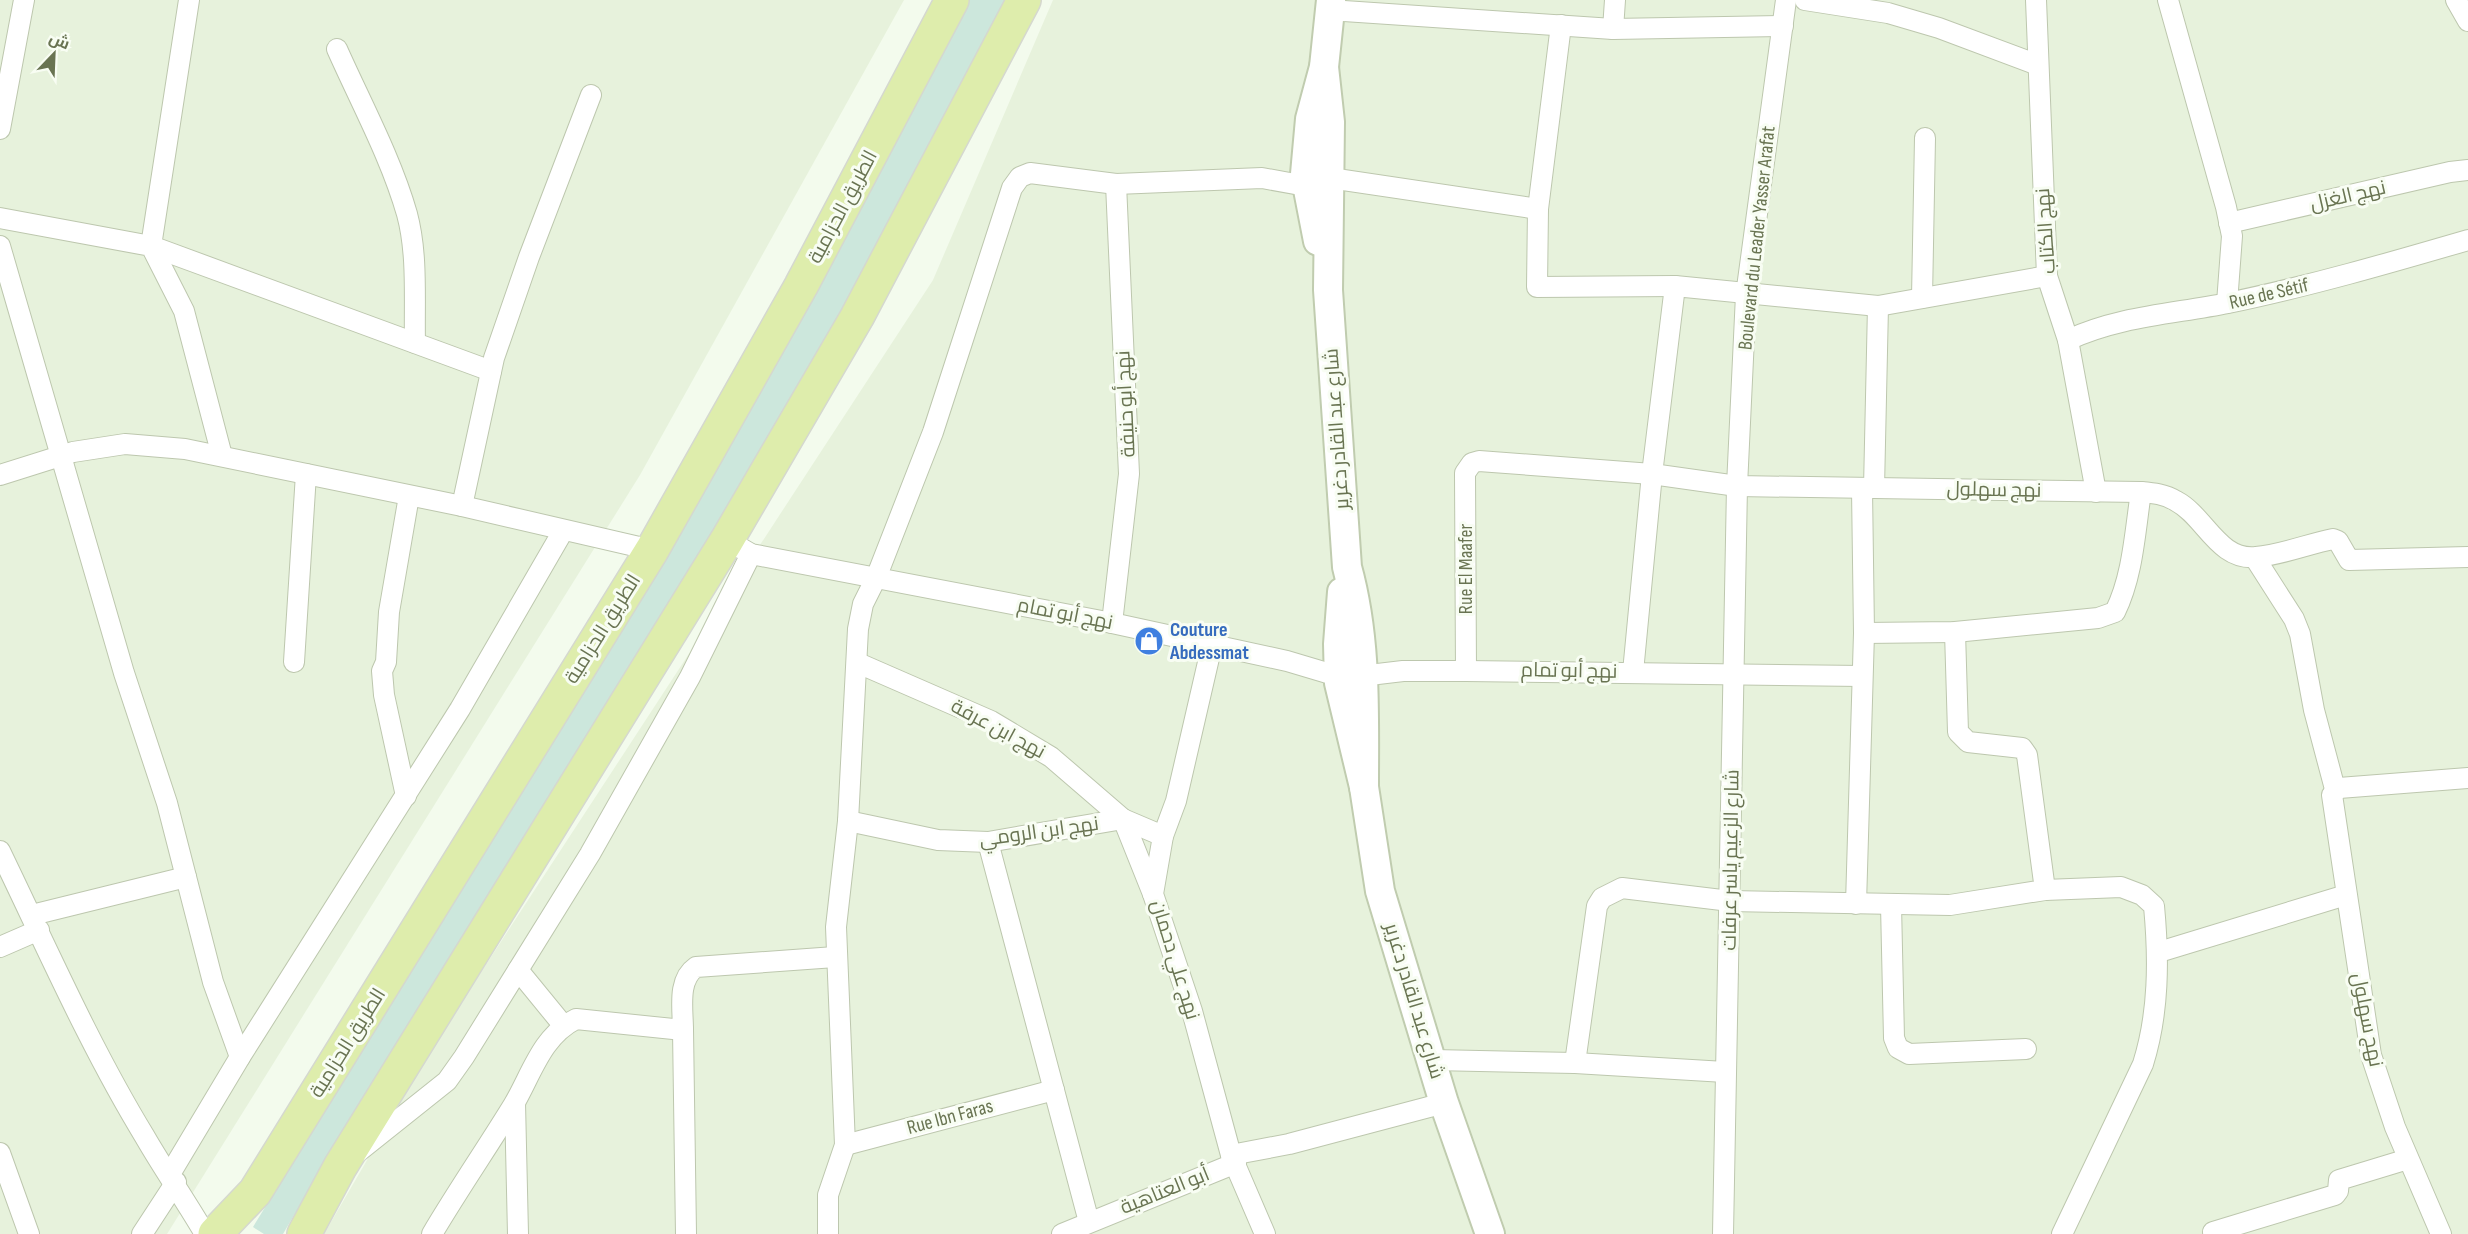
<svg xmlns="http://www.w3.org/2000/svg" width="2468" height="1234" viewBox="0 0 2468 1234" font-family="'Sofia Sans Condensed',Cairo,sans-serif">
<style>
.residential{fill:#e7f2dc}
.green{fill:#cce7dc}
.lines{fill:none;stroke-linecap:round;stroke-linejoin:round}
.street-casing{stroke:#bdc7ae;stroke-width:22}
.secondary-casing{stroke:#c0ccaf;stroke-width:32}
.highway-casing{stroke:#d5d8cf;stroke-width:36}
.street{stroke:#fff;stroke-width:20}
.secondary{stroke:#fff;stroke-width:28}
.highway{stroke:#deedac;stroke-width:33}
.labels{text-anchor:middle;dominant-baseline:central;stroke-width:6;stroke-linejoin:round;paint-order:stroke}
.street-label{font-size:20px;fill:#697452;stroke:#f8fdf3}
.shop-label{font-size:20px;font-weight:bold;fill:#366cbe;stroke:#f8fdf3;text-anchor:start}
</style>
<rect width="100%" height="100%" fill="#f3fbed"/>
<g class="residential">
<path d="M0,0h904l-264,475 -473,759h-167z"/>
<path d="M1053,0h1415v1234h-2144l116,-199 493,-755z"/>
</g>
<path class="green" d="M969,0h38l-161,307 -132,226 -371,599 -60,102h-19l-11,-7 436,-709z"/>
<g class="lines">
<g class="street-casing">
<g id="street">
<path d="M189,0l-38,246 340,125"/>
<path d="M1805,0l83,13 51,15 99,37"/>
<path d="M2036,0l11,276 21,64 28,152"/>
<path d="M2168,0l58,207 6,29 -5,67"/>
<path d="M2456,0l12,21"/>
<path d="M1329,10l284,19 170,-3"/>
<path d="M1561,25l-23,184 -1,78 138,-1"/>
<path d="M1613,29l2,-29"/>
<path d="M337,49c24,54 54,109 70,165 11,41 7,87 8,129"/>
<path d="M0,129l24,-129"/>
<path d="M0,218l151,28 33,65 38,145"/>
<path d="M2229,223l221,-51 18,-2"/>
<path d="M0,246l124,427 43,130 46,179 27,75"/>
<path d="M1922,298l3,-160"/>
<path d="M2068,340c52,-24 106,-26 160,-37 82,-17 161,-40 240,-63"/>
<path d="M0,475l73,-23 52,-8 60,5 277,57 190,44"/>
<path d="M1874,488l4,-182"/>
<path d="M462,506l32,-148 35,-101 62,-162"/>
<path d="M727,540l24,14 361,69 175,38 57,17 59,-7h63l396,5"/>
<path d="M2255,558l39,61 6,15 14,76 21,79"/>
<path d="M1112,623l17,-149 -13,-290"/>
<path d="M1955,632l3,100 10,10 54,6 5,7 18,135"/>
<path d="M1864,633l91,-1 143,-14 17,-6c18,-36 20,-81 26,-120"/>
<path d="M1212,645l-36,156 -13,35 -10,58 39,117 39,144 34,79"/>
<path d="M294,662l12,-188"/>
<path d="M858,663l133,58 60,36 72,62 40,17"/>
<path d="M1466,671l-1,-198 7,-10 7,-2 173,13 85,12 404,6c12,1 24,2 35,9 29,15 42,60 80,56 25,-2 52,-13 77,-18l5,2 11,19 119,-3"/>
<path d="M1633,672l19,-198 23,-188 203,20 169,-30"/>
<path d="M406,796l-22,-101 -2,-24 4,-9 3,-50 20,-116"/>
<path d="M1123,819l30,75"/>
<path d="M848,821l90,19 50,2 135,-23"/>
<path d="M988,842l101,380"/>
<path d="M0,851c46,95 90,196 145,286 19,33 41,64 60,97"/>
<path d="M1856,904l8,-271 -2,-144"/>
<path d="M1891,905l3,133 4,10 11,6 117,-5"/>
<path d="M32,915l154,-38"/>
<path d="M0,947l39,-17"/>
<path d="M2159,952l187,-57"/>
<path d="M518,970l45,55"/>
<path d="M683,1030l3,204"/>
<path d="M1433,1060l142,3 150,9"/>
<path d="M1575,1063l22,-157 5,-8 20,-10 108,13 220,4 95,-15 76,-3 21,8 12,11c5,53 5,107 -11,158l-81,170"/>
<path d="M515,1103l3,131"/>
<path d="M845,1145l209,-55"/>
<path d="M358,1152l89,-71 17,-24 126,-203 100,-177 61,-123"/>
<path d="M0,1153l29,81"/>
<path d="M1231,1155l58,-11 155,-41"/>
<path d="M170,1174l70,-117 220,-348 103,-178"/>
<path d="M2213,1232l122,-37 3,-4 1,-11 69,-21"/>
<path d="M142,1234l34,-52"/>
<path d="M432,1234c26,-44 55,-86 82,-130 18,-31 28,-68 62,-85l107,11c0,-21 -6,-50 13,-63l139,-10"/>
<path d="M828,1234v-39l17,-50 -9,-218 12,-106 10,-192 5,-25 13,-26 57,-146 79,-244 8,-11 10,-4 86,11 146,-6 44,8 13,-1 11,-7 208,31"/>
<path d="M1062,1234l174,-71"/>
<path d="M1723,1234l14,-748 9,-191 40,-295"/>
<path d="M2441,1234l-46,-107 -24,-72 -39,-260 7,-7 129,-10"/>
</g>
</g>
<g class="secondary-casing">
<g id="secondary">
<path d="M1324,67l6,55 -2,168 19,277c20,72 17,146 17,220"/>
<path d="M1318,241l-13,-67 5,-55 14,-52 7,-67"/>
<path d="M1342,592l-4,52 1,39 25,104 16,104 64,212 46,131"/>
</g>
</g>
<g class="highway-casing">
<g id="highway">
<path d="M215,1234l40,-42 397,-642 149,-264 151,-286"/>
<path d="M304,1234l36,-67 387,-627 130,-223 167,-317"/>
</g>
</g>
<use href="#street" class="street"/>
<use href="#secondary" class="secondary"/>
<use href="#highway" class="highway"/>
</g>
<defs>
<g id="shop-disc" transform="scale(1.5)"><circle r="9.5" fill="#3f7fe0" stroke="#f8fdf3"/><path d="M-5-2.5h2.3a2.7 3.5 0 0 1 5.4 0H5L5.5 6h-11ZM-1.5-2.5h3a1.5 2.3 0 0 0-3 0Z" fill="#fff"/></g>
</defs>
<g fill-rule="evenodd">
<use href="#shop-disc" x="1149" y="641"/>
</g>
<g class="labels">
<g class="street-label">
<text transform="translate(2348 196) rotate(-13)">نهج الغزل</text>
<text transform="translate(843 207) rotate(-62)">الطريق الحزامية</text>
<text transform="translate(2046 231) rotate(-94)">نهج الكتاب</text>
<text transform="translate(1757 238) rotate(-84)">Boulevard du Leader Yasser Arafat</text>
<text transform="translate(2269 294) rotate(-13)">Rue de Sétif</text>
<text transform="translate(1126 404) rotate(-93)">نهج أبو حنيفة</text>
<text transform="translate(1337 429) rotate(-94)">شارع عبد القادر دغرير</text>
<text transform="translate(1994 490) rotate(1)">نهج سهلول</text>
<text transform="translate(1466 569) rotate(-90)">Rue El Maafer</text>
<text transform="translate(1065 614) rotate(11)">نهج أبو تمام</text>
<text transform="translate(603 629) rotate(-58)">الطريق الحزامية</text>
<text transform="translate(1569 671) rotate(1)">نهج أبو تمام</text>
<text transform="translate(998 729) rotate(28)">نهج ابن عرفة</text>
<text transform="translate(1039 832) rotate(-8)">نهج ابن الرومي</text>
<text transform="translate(1731 860) rotate(-89)">شارع الزعيم ياسر عرفات</text>
<text transform="translate(1175 960) rotate(73)">نهج علي دحمان</text>
<text transform="translate(1414 1001) rotate(73)">شارع عبد القادر دغرير</text>
<text transform="translate(2367 1020) rotate(79)">نهج سهلول</text>
<text transform="translate(348 1043) rotate(-58)">الطريق الحزامية</text>
<text transform="translate(950 1117) rotate(-15)">Rue Ibn Faras</text>
<text transform="translate(1165 1191) rotate(-22)">أبو العتاهية</text>
</g>
<g class="shop-label">
<text x="1170" y="630">Couture<tspan x="1170" dy="23">Abdessmat</tspan></text>
</g>
</g>
<g transform="translate(54 54) rotate(23)" stroke="#f8fdf3" stroke-width="4.5" paint-order="stroke">
<path d="M0-4.5L10 22L0 15L-10 22Z" fill="#697452"/>
<text y="-9" font-size="16" font-weight="bold" text-anchor="middle" fill="#697452">ش</text>
</g>
</svg>
